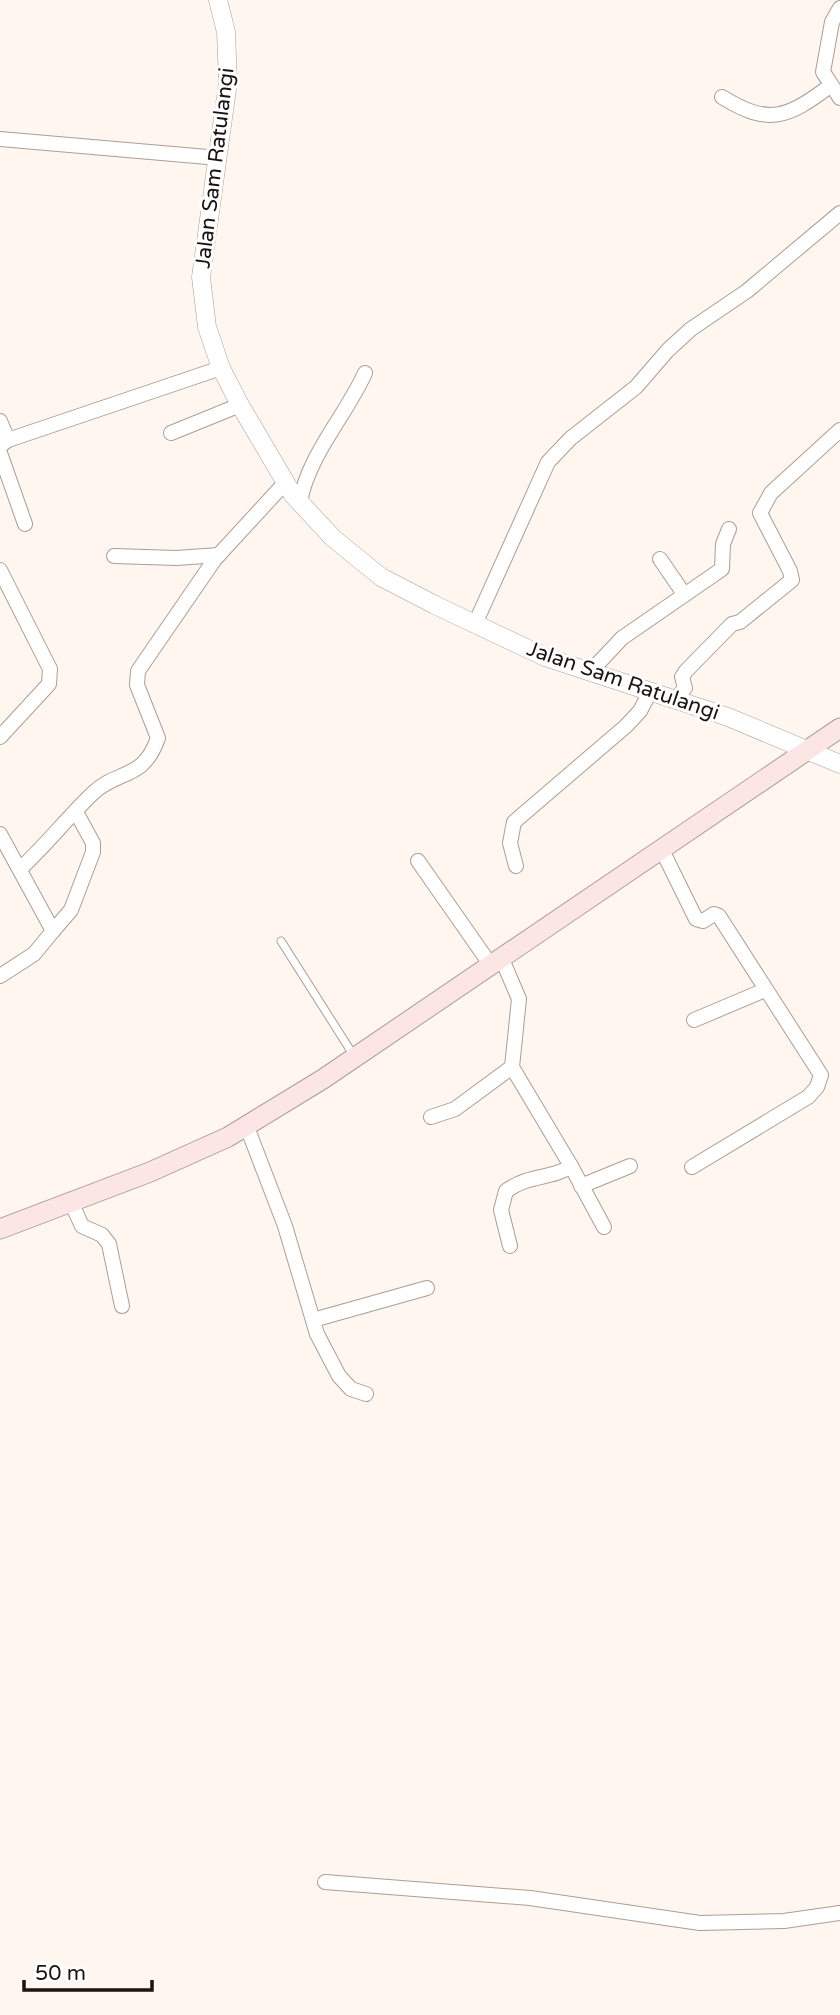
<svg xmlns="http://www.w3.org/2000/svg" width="840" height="2015" viewBox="0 0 840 2015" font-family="'Varela Round',sans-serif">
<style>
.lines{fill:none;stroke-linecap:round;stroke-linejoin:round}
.service-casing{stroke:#ab9e94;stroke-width:9}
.minor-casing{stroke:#ab9e94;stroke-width:16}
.tertiary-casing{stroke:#ab9e94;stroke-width:19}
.secondary-casing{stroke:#ab9e94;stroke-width:21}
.service{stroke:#fff;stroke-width:7}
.minor{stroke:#fff;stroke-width:14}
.tertiary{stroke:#fff;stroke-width:18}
.secondary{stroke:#fce5e5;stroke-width:19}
.labels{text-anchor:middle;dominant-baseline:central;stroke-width:6;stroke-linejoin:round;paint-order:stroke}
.street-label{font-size:21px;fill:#1a1512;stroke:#fff}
</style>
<rect width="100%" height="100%" fill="#fff6f0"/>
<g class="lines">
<g class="service-casing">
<path id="service" d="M281,941l73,115"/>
</g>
<g class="minor-casing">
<g id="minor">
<path d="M840,8l-8,14 -9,50 17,26"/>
<path d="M722,97c47,29 65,21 108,-11"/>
<path d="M0,139l219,19"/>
<path d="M0,421l8,19"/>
<path d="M171,433l69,-28"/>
<path d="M0,446l8,-6 213,-72"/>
<path d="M0,453l25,71"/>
<path d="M300,502c9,-48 45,-85 65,-129"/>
<path d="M114,556l62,2 43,-3"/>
<path d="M660,559l24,35"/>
<path d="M0,570l50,99 -1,15 -49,53"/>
<path d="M475,624l73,-162 23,-24 65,-51 32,-37 23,-21 56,-38 93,-78"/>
<path d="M590,672l32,-34 100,-69 1,-25 6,-15"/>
<path d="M675,700l10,-12 -3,-11 4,-6 46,-47 8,-2 52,-42 -2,-9 -30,-58 11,-20 69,-63"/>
<path d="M0,834l53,97 -19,23 -34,22"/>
<path d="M661,848l35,71 7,2 11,-7 5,2 102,159 -4,12 -9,10 -116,70"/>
<path d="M418,861l72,103"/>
<path d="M516,866l-6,-23 4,-21 112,-96 14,-15 10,-19"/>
<path d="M20,869c26,-24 48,-52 73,-76 25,-24 50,-12 65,-55l-21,-53 1,-14 77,-112 69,-75"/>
<path d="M53,931l18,-21 22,-58v-9l-17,-31"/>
<path d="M501,957l18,42 -7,68 59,99c-20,14 -40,7 -65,25l-5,19 9,36"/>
<path d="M694,1020l71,-30"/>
<path d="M431,1117l24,-8 57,-42"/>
<path d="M247,1127l38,99 32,108 22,42 12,13 15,5"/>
<path d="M571,1166l33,61"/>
<path d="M581,1186l49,-20"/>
<path d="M71,1202l11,24 20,9 7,9 13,62"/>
<path d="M313,1320l114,-32"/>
<path d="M325,1882l205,16 170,25 84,-2 56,-8"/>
</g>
</g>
<g class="tertiary-casing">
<path id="tertiary" d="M218,0l8,32 2,50 -27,195 6,50 14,41 19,37 53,90 40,43 48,39 54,28 110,52 183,60 112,47"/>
</g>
<g class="secondary-casing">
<path id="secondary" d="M0,1229l150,-57 78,-35 95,-58 517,-351"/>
</g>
<use href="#service" class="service"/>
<use href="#minor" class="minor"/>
<use href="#tertiary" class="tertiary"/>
<use href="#secondary" class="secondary"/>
</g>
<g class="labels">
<g class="street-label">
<text transform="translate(215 168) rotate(-83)">Jalan Sam Ratulangi</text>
<text transform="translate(623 681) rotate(19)">Jalan Sam Ratulangi</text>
</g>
</g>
<path d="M24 1980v10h128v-10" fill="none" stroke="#1a1512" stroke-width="3.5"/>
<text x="35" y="1980" font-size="21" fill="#1a1512" stroke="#ffffff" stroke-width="5" paint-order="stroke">50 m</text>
</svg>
